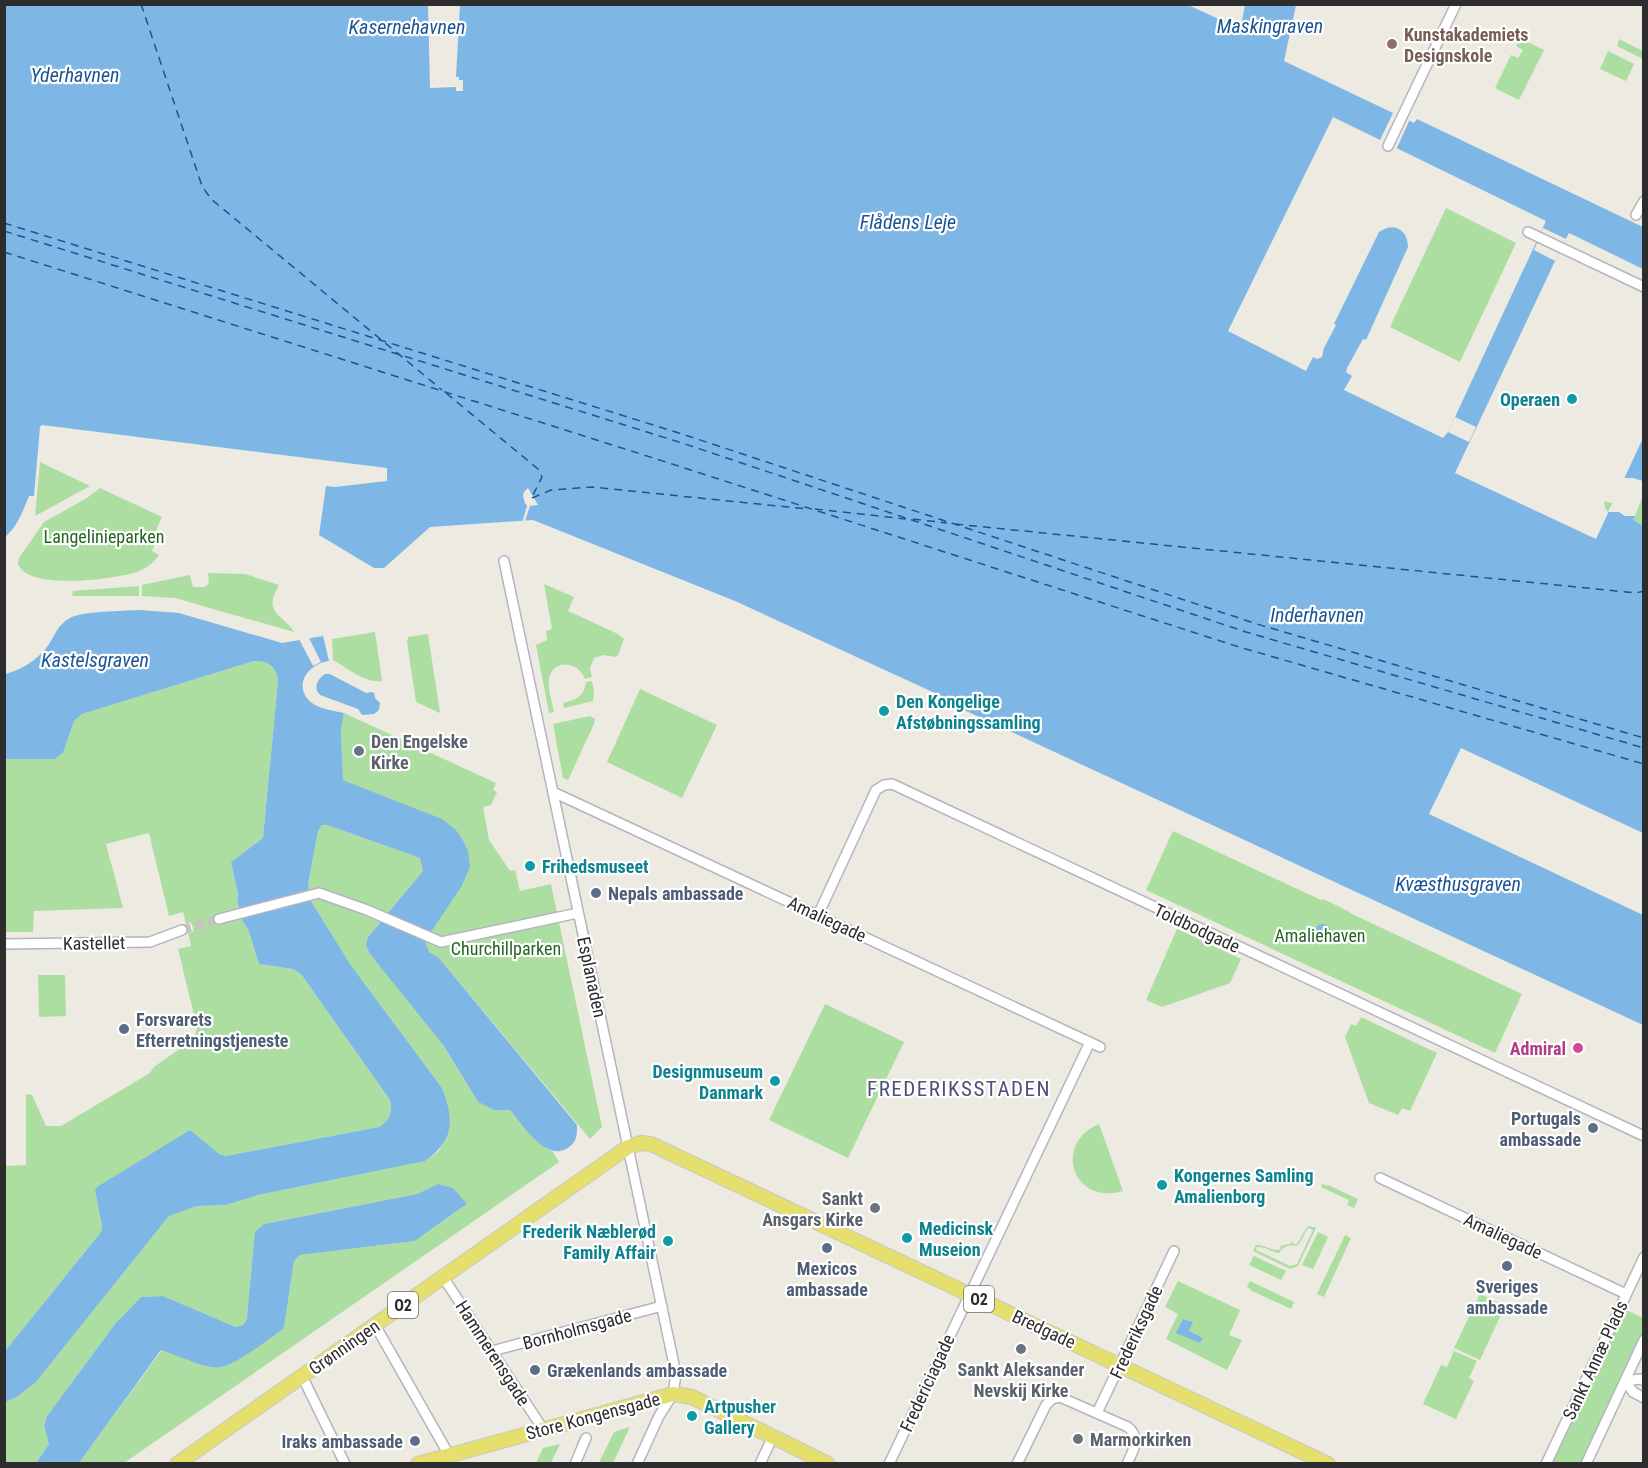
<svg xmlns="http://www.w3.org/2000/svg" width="1648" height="1468" viewBox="0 0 1648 1468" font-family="'Roboto Condensed',sans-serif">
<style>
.green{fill:#acdea2;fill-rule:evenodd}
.water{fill:#7eb7e5;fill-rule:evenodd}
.pier{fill:#edeae1}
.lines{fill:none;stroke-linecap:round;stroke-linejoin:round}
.ferry{stroke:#1a5494;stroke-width:1.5;stroke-dasharray:8 6;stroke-linecap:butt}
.minor-tunnel{stroke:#c7c4bd;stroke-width:9;stroke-dasharray:9 4.5;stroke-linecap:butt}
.minor-casing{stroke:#b4b4bf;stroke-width:12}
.primary-casing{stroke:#c8c8c8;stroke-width:16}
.minor{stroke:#fff;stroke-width:9}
.primary{stroke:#e5df6d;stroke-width:14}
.education-dot{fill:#8d6e63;stroke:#fff;stroke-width:2}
.culture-dot{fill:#0f9aa8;stroke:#fff;stroke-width:2}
.worship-dot{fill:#6b7280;stroke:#fff;stroke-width:2}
.service-dot{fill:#5c6f8a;stroke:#fff;stroke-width:2}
.hotel-dot{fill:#d1479c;stroke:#fff;stroke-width:2}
.labels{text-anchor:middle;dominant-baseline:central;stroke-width:4.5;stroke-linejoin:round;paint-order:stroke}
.shield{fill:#fff;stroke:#6c6c6c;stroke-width:1.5}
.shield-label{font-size:16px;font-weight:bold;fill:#2d2d2d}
.education-label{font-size:18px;font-weight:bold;fill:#785e54;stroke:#fff;text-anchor:start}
.culture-label{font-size:18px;font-weight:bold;fill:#0d838f;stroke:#fff;text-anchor:start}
.park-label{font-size:18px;fill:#246522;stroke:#fff}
.worship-label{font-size:18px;font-weight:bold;fill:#5b616d;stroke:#fff;text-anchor:start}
.service-label{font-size:18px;font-weight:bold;fill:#4e5e75;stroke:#fff;text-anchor:start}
.street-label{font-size:18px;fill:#2d2d2d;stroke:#fff}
.hotel-label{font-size:18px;font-weight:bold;fill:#b23c85;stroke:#fff;text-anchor:end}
.water-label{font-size:20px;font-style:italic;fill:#1a5494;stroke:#fff}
.quarter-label{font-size:21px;letter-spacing:1.5px;fill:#51507a;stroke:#fff}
</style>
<rect width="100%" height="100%" fill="#edeae1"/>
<g class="green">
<path d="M1520,38l24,12 -25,50 -24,-12 16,-33 7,3 5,-8 -7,-4z"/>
<path d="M1619,39l24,12v8l-26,-13z"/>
<path d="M1608,51l26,13 -8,17 -26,-12z"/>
<path d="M1446,208l70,35 -56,119 -70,-35z"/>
<path d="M40,462l50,24 -55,30z"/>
<path d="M100,488l62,29 -9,20 4,1 -5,13 7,4c-7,10 -14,14 -25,18 -23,6 -105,18 -116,-9l1,-6 25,-36 43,-24z"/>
<path d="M1643,496v29l-11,-5 2,-4 -26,-4 -3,-4 -1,-7 33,9z"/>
<path d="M208,573l37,1 34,11c-2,4 -5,9 -6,14 -4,15 15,21 21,33l-119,-34 -33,-2v-11l48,-10 3,12h12l4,-4z"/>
<path d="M544,584l30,13 -6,14 50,23 6,5 -6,16 -3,2 -11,-2 -10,3 -4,10 2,9 -7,2c-6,-17 -31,-21 -36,-1 -2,9 3,24 5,34l-5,1 -13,-68 11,-5 -1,-9 6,-2z"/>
<path d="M139,586v10h-67l1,-5z"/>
<path d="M375,632l7,49c-18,2 -33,-12 -49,-21l-1,-21z"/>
<path d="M428,634l12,79 -24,-11 -9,-60 1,-5z"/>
<path d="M254,661c13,-1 22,5 24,19l-15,158 -32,24 7,32 -1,6 6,22 5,7 11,35 34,5 8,5 89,126c3,12 0,20 -11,27l-153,29 -7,-2 -124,37 7,35 -1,6 -96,119v-185l21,-1v-71l6,1 14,31h15l89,-53 4,-6 38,-27 3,-4 2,-9 -19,-78 13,-3 -3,-13 6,-2 -3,-9 -5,2 -3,-12 -14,4 -20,-83 -43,11 17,64 -89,3 -1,21h-28v-173h50l8,-6 11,-32 8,-7z"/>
<path d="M592,681l2,9 -1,11 -29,7 -1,-5c13,-3 21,-6 23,-21z"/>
<path d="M640,689l77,36 -35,73 -75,-36z"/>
<path d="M344,713l152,70 -3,7 4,2 -6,13 -8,2 6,33 21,31 5,-1 5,21 31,-7 51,243 -12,12 -151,-181 -10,-5 -4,-12 43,-90 -5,-11 -6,-9 -112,-50 -2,-2 -2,-49z"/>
<path d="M590,716l5,3 -1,5 -26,56 -5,-2 -10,-54z"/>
<path d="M322,825h5l93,33 3,13 -55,66 76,109 34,56 16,8h16l30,34 13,8 6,10 -435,301h-45l83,-113 44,15 13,2 65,-39 10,-67 6,-6 115,-14 36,-25 16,-12 -29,-20 -21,10 -153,30 -17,95 -4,6 -7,2 -73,-31 -22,1 -26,27 -68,92 -3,10 5,18 -13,19 -31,1v-62l12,-5 19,-15 133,-166 28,-10 29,-1 32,-10 166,-34 14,-9 9,-15 -5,-49 -92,-124 -39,-63 -3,-16 10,-54z"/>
<path d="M1173,831l148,69 2,-1 27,13v1l172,81 -27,59 -349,-163z"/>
<path d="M1177,929l64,30 -11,24 -68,24 -16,-7z"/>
<path d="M38,975h27l1,41 -27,1z"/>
<path d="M825,1004l79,38 -56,116 -79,-38z"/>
<path d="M1361,1017l76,36 -27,58 -8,-3 -4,7 -29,-12 -24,-66 6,-13 5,2z"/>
<path d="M1099,1124l24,67c-50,15 -71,-47 -24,-67z"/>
<path d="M1323,1184l4,2 1,-1 30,14 -4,9 -7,-3 2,-5 -28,-13z"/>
<path d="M1309,1226l7,2 -18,38 -8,3 -37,-18 3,-6c9,-1 17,8 25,4l-1,-3 10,-2 2,-2 3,3c7,-5 7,-14 14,-19zM1309,1228l4,2 -16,34 -7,2 -34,-16 1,-3c8,-1 14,5 22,6l4,-5 7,-3 6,1c7,-4 7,-13 13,-18z"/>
<path d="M1318,1232l10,5 -15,32 -11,-4z"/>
<path d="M1345,1235l6,3 -27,59 -7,-3z"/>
<path d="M1254,1256l32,15 -5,9 -32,-15z"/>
<path d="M1178,1281l62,29 -11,25 13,5 -15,30 -61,-31 12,-25 -13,-7z"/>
<path d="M1250,1281l44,21 -3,7 -41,-19v-1l-3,-2z"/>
<path d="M1480,1294l25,12 -25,54 -26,-12z"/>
<path d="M1626,1310l17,8v15l-61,130 -31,1 71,-153z"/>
<path d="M1454,1351l23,10 -8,17 5,3 -18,38 -33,-15 18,-39 6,2z"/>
<path d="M630,1427l-17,36h-14l15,-31z"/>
<path d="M560,1444l-9,19h-15l7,-15z"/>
</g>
<g class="water">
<path d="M1186,4l48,22 8,-5 3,-16h51l-12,56 130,62 3,-4 226,108v42l-74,-36 -14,28 -100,212 141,66 47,-101v58l-10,24 11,6 -1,307 -182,-85 -32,66 214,101v110l-694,-322 1,-3 -215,-99 -202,-81 -103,7 -46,41h-10l-55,-33 7,-49 9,1 52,-6v-13l-345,-43 -2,2 -6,69h-5c-6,15 -12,31 -24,41v-532h423l2,83 26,-1v4h7v-11h-4v-3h-3l4,-72zM1333,117l213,104 -91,196 -7,15 -5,6 -99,-48 8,-14 -6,-4 1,-4 16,-29 3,1 42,-93c0,-17 -14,-26 -29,-15l-45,92 2,1 -12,23 -2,9 -5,2 -4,-2 -7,14 -78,-40z"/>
<path d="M139,610l40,3 103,30 41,-7 6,25c-22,3 -37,26 -17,42 7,6 23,8 32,10l-3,17 2,49 2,2 97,38 15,12 6,9 5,11 2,16 -9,20 -36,54 4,11 10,6 138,167c0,10 0,16 -8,22 -22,17 -46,-22 -59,-37h-16l-16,-8 -34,-56 -74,-92 -4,-9 2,-8 55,-66 -3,-13 -93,-33h-5l-4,6 -10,54 3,16 39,63 92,124c12,32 13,52 -17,73l-167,34 -32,10 -29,1 -28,10 -133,166 -19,15 -12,5v-51l96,-119 1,-6 -7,-35 2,-4 93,-57 29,24 7,2 153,-29c11,-7 14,-15 11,-27l-89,-126 -8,-5 -34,-5 -11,-35 -5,-7 -6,-22 1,-6 -7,-32 32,-24 15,-158c-2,-14 -11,-20 -24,-19l-172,53 -8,7 -11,32 -8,6h-50v-85c16,-4 32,-14 42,-27 8,-11 10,-22 23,-29 11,-7 54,-7 69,-8z"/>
<path d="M325,674h5l36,19 5,-1 3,1 1,5 5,5 -1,7 -5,4 -12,1 -4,-6 -38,-14 -3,-4c-2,-7 2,-13 8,-17z"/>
<circle cx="1323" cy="932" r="8"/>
<path d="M438,1184l15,4 14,16 -52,37 -115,14 -6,6 -10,67c-15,11 -48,37 -64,39 -16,2 -43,-12 -59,-17l-82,113h-43l13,-19 -5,-18 3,-10 68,-92 26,-27 22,-1 73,31 7,-2 4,-6 8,-87 9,-8 153,-30z"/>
<path d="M1183,1319l10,3 -4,9 14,7 -3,5 -24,-10z"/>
</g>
<g class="pier">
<path d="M1394,111l16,8 -14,31 -17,-8z"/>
<path d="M1543,228l23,11 -11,22 -21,-11z"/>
<path d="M1455,417l21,10 -7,15 -21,-10z"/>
<path d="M1624,478h9l10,3v15l-8,20h-10l-6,-4h-11z"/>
<path d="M528,488l10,17 -8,1 -6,18 -2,-1 5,-17 -2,-3 -2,-7 1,-4z"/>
<path d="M308,636l13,26 -8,4 -15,-29z"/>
</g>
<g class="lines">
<g class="ferry">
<path d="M141,4l61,182 9,13 231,191"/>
<path d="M4,223l675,210 578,191 387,114"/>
<path d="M4,231l678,212 564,189 398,116"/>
<path d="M4,252l662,210 573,185 405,117"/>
<path d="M446,393l92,76 4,8 -10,20"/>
<path d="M532,498l19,-8 41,-3 215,22"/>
<path d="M815,509l91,10"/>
<path d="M913,519l34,4"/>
<path d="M955,524l681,69 8,-2"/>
</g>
<path class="minor-tunnel" d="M182,930l37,-11"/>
<g class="minor-casing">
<g id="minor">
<path d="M1388,146l68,-142"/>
<path d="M1636,215l8,-14"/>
<path d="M1528,232l116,55"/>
<path d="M504,561l172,813 -3,20 -14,22 -22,48"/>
<path d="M553,792l547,255"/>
<path d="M818,915l58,-125 8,-5 8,-1 752,352"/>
<path d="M219,919l100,-26 48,17 74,32 137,-29"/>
<path d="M4,944l146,-2 32,-12"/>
<path d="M1380,1178l246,116"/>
<path d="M443,1277l100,152"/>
<path d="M375,1325l74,130"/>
<path d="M492,1351l170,-45"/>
<path d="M302,1376l43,88"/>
<path d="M1644,1381l-4,-2 -15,2 8,11 11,6"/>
<path d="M1097,1413l77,-162"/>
<path d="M575,1464l11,-26"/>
<path d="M760,1464l13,-28"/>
<path d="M889,1464l201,-422"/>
<path d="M1017,1464l29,-59 6,-6 8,-2 68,30c14,12 5,23 -1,37"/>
<path d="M1546,1464l98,-207"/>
<path d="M1586,1464l58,-124"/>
</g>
</g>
<g class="primary-casing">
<g id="primary">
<path d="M177,1464l451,-317 13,-4 10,1 677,320"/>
<path d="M418,1464l255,-70 19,3 136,67"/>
</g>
</g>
<use href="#minor" class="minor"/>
<use href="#primary" class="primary"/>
</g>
<circle class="education-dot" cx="1392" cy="44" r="6"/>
<g class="culture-dot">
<circle cx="1572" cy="399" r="6"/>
<circle cx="884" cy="711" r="6"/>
<circle cx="530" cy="866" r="6"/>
<circle cx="775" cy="1081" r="6"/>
<circle cx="1162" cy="1185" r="6"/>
<circle cx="907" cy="1238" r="6"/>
<circle cx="668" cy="1241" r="6"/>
<circle cx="692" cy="1416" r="6"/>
</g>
<g class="worship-dot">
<circle cx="359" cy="751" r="6"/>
<circle cx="875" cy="1208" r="6"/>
<circle cx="1021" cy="1349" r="6"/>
<circle cx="1078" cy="1439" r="6"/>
</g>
<g class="service-dot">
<circle cx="596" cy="893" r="6"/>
<circle cx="124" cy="1029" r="6"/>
<circle cx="1593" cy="1128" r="6"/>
<circle cx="827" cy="1248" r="6"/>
<circle cx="1507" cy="1266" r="6"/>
<circle cx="535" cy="1370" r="6"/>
<circle cx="415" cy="1441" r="6"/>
</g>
<circle class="hotel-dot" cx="1578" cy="1048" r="6"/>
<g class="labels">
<g class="shield">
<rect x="964" y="1286" width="30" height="26" rx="4.5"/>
<rect x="388" y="1292" width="30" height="26" rx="4.5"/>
</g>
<g class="shield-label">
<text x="979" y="1299">O2</text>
<text x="403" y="1305">O2</text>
</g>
<g class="education-label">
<text x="1404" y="34">Kunstakademiets<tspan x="1404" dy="21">Designskole</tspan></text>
</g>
<g class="culture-label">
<text x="1560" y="399" text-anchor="end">Operaen</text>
<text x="896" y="701">Den Kongelige<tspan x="896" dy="21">Afstøbningssamling</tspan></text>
<text x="542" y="866">Frihedsmuseet</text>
<text x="763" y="1071" text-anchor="end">Designmuseum<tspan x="763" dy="21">Danmark</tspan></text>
<text x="1174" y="1175">Kongernes Samling<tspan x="1174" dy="21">Amalienborg</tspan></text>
<text x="919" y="1228">Medicinsk<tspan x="919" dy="21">Museion</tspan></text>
<text x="656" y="1231" text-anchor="end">Frederik Næblerød<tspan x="656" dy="21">Family Affair</tspan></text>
<text x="704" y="1406">Artpusher<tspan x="704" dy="21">Gallery</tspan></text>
</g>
<g class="park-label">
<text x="104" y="536">Langelinieparken</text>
<text x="1320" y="935">Amaliehaven</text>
<text x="506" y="948">Churchillparken</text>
</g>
<g class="worship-label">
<text x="371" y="741">Den Engelske<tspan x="371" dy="21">Kirke</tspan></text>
<text x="863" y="1198" text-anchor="end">Sankt<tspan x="863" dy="21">Ansgars Kirke</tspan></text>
<text x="1021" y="1369" text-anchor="middle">Sankt Aleksander<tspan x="1021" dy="21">Nevskij Kirke</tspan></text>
<text x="1090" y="1439">Marmorkirken</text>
</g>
<g class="service-label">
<text x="608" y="893">Nepals ambassade</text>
<text x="136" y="1019">Forsvarets<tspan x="136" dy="21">Efterretningstjeneste</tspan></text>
<text x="1581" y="1118" text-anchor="end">Portugals<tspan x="1581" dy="21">ambassade</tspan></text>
<text x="827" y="1268" text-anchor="middle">Mexicos<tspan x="827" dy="21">ambassade</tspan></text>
<text x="1507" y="1286" text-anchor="middle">Sveriges<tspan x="1507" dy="21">ambassade</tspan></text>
<text x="547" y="1370">Grækenlands ambassade</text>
<text x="403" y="1441" text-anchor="end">Iraks ambassade</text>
</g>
<g class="street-label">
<text transform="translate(827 919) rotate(25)">Amaliegade</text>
<text transform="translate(1197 928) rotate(25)">Toldbodgade</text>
<text transform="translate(94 943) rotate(-1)">Kastellet</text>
<text transform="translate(592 977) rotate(78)">Esplanaden</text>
<text transform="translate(1503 1236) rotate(25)">Amaliegade</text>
<text transform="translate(577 1329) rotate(-15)">Bornholmsgade</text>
<text transform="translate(1044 1329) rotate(25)">Bredgade</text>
<text transform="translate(1136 1332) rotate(-65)">Frederiksgade</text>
<text transform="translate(344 1347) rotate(-35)">Grønningen</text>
<text transform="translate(493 1353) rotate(57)">Hammerensgade</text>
<text transform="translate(1595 1360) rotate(-65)">Sankt Annæ Plads</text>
<text transform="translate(927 1383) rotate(-65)">Fredericiagade</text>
<text transform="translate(593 1416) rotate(-15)">Store Kongensgade</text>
</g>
<g class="hotel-label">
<text x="1566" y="1048">Admiral</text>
</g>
<g class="water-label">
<text x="1270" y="26">Maskingraven</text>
<text x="407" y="27">Kasernehavnen</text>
<text x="75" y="75">Yderhavnen</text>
<text x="908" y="222">Flådens Leje</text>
<text x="1317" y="615">Inderhavnen</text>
<text x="95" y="660">Kastelsgraven</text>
<text x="1458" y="884">Kvæsthusgraven</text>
</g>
<g class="quarter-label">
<text x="959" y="1089">FREDERIKSSTADEN</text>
</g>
</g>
<rect width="1648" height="1468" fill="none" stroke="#2d2d2d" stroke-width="12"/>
</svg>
